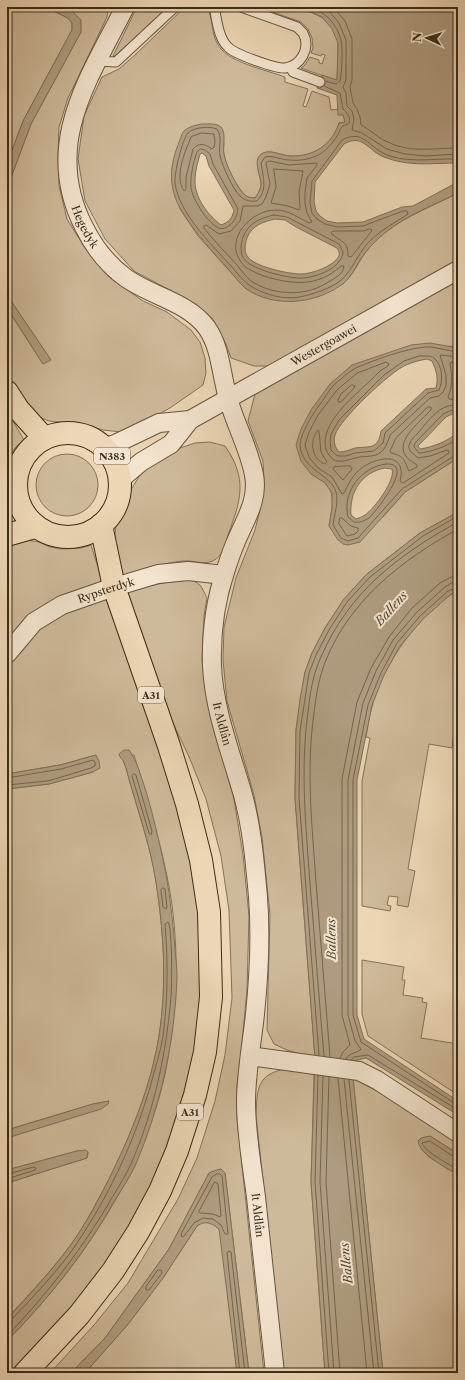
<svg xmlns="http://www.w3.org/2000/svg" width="465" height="1380" viewBox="0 0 465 1380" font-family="'Libre Caslon Text',serif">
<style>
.green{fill:#ceb99a;stroke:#847259}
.water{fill:#af9c80;stroke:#806f56;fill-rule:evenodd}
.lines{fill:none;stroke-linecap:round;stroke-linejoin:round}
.shore{stroke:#74644c;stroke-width:1}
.lane-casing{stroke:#66563f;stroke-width:11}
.street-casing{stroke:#66563f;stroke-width:20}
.highway-casing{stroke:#3a2c18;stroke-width:24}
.lane{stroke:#f3e4cf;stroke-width:9}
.street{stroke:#f3e4cf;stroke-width:18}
.highway{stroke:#ecd6b5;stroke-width:22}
.labels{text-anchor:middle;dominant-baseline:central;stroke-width:4;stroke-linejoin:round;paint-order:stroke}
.shield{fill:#f3e4cf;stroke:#72634f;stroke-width:1}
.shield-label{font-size:10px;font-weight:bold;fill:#3a2c18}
.street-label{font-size:11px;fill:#3a2c18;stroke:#f3e4cf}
.water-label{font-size:12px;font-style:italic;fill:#574832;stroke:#f3e4cf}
</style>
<rect width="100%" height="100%" fill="#ecd6b5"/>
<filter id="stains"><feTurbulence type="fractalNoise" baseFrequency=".005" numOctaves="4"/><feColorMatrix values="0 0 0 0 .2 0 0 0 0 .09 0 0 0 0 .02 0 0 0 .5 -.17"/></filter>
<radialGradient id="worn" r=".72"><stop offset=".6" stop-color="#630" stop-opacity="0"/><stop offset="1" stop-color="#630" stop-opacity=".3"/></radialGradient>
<g class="green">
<path d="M7,7h38l23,11 4,5v7l-49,91 -16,43z"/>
<path d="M64,7h44l-1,10 -39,81 -9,29 -1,30 1,29 8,33 18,29 25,30 33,23 24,11 24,18 9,12 5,16 1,15 -3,12 -33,23 -33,18 -16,6 -18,-2 -17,-5 -37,-4 -10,-4 -14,-11 -18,-29v-69l36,56 7,-5 -43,-64v-107l24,-64 50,-92 -8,-20z"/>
<path d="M137,7h31l-54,50 -1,-1z"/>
<path d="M185,7h22c6,11 4,25 10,36 8,19 50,27 68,34v5l23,7 -5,17 3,1 6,-16 17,6 2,13 8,-1 4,6 3,7 -7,1c-7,23 -27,35 -50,33 -9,-1 -20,-7 -27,-2 -9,8 -2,20 -1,30 0,5 -3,10 -6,14 -5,0 -9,-1 -12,-5 -7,-7 -17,-28 -19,-38 -1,-4 0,-8 0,-13l-40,-11 -7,19 -5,18 8,41 18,27 47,52 21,10 78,-15c12,-11 17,-28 29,-40 22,-23 56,-35 85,-50v68l-189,105h-15l-23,-8 -5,-14 -14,-26 -16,-14 -62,-33 -29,-32 -20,-38 -7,-42 6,-43 18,-39 17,-8 16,-14z"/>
<path d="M258,7c28,0 75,-1 80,36 1,12 -1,26 -1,38l-36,-13 4,-3 5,-8 9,3v3l3,1 3,-9 -3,-1 -1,2 -10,-3 2,-5 -1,-10 -4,-9 -7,-7z"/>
<path d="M458,279v69l-8,-2 -120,38 -8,12 -11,78c4,2 10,5 14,9 12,11 6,29 4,43l54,-9 22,-25 53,-34v54l-38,21 -53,41 -23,25 -19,29 -13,25 -7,19 -9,58 -1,68 20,260 -28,-8 -13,-6 -7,-14 3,-115 -8,-78 -8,-42 -27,-94 -4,-41 1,-33 12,-49 19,-48 5,-20 4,-32 -1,-17 -15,-40 8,-31z"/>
<path d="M7,411l17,29 -9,8 -8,13z"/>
<path d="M210,442l15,4c23,33 16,54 3,89 -3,10 -5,21 -15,26 -10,4 -20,-1 -30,0 -21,2 -42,10 -62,16l-7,-34 2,-17 16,-38 8,-13 15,-14 25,-13 15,-5z"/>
<circle cx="67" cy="485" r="31"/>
<path d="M27,540l12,2 11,5 12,2 19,-1 10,-3 12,38 -26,7 -19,7 -51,43v-96z"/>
<path d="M190,580l6,2 5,4 6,12 -3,18 -2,44 6,45 26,94 9,56 6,61 -2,74 -6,64 -4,31v33l27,255h-15l-24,-200 -4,-4 -12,4 -40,76 -64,89 -34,35h-21l44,-48 34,-42 50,-84 19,-41 18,-57 10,-46 7,-57 -3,-88 -8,-54 -15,-57 -16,-40 -36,-76 -29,-90c21,-8 42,-11 65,-13z"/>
<path d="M458,590v126h-2l-4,32 -23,-4 -21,125 7,2 -7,36 -11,-2 1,-8 -9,-1 -2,9 4,1 -1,5 -28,-5v-125l8,-43 -4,-1c2,-10 3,-21 6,-30 11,-44 48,-94 86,-117z"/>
<path d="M110,598l49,143 34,122 6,48 4,87 -7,54 -26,97 -39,79 -60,82 -57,63h-7v-32c42,-43 79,-89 109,-142 6,-11 14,-22 19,-34 11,-28 24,-61 30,-91 12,-60 15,-122 5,-182 -8,-47 -23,-92 -36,-137l-14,2 3,3 3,8c10,38 24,75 30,114 8,51 11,103 3,154 -8,50 -28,99 -51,145 -13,25 -27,52 -45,74 -17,22 -37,43 -56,63v-135l80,-25 1,-5 -11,-2 -70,19v-32l102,-37 -16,3 -86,26v-341l42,-5 44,-12 3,-17 -36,10 -53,9v-107l32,-38 27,-16z"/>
<path d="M362,960l42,7 -2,13h3l-2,15 20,3 -1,4 5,1 -6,35 37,6v51l-90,-59 -6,-22z"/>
<path d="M287,1069l27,5 -3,108 14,191h-41l-28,-257c1,-25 0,-43 31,-47z"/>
<path d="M353,1078l68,37 37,24v15l-28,-18 -9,13 8,8 29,18v198h-75z"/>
<path d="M203,1222l9,1 7,6 2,7 16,137h-152l44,-50 34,-45 34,-52z"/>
</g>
<g class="water">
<path d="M45,7c18,0 23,-1 36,13v12l-50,92 -24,64v-24l16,-43 49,-91v-7l-4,-5z"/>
<path d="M289,7h169v156c-26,0 -49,4 -74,-6 -16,-6 -21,-24 -40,-13l-29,38 -1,20 2,9 4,5 7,5 10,2 26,-1 39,-15 11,-1 45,-24v11c-24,12 -51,22 -72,39 -10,8 -19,17 -26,28 -5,8 -9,17 -16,23 -27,21 -70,26 -99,5 -6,-5 -11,-13 -16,-18 -16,-18 -31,-34 -44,-54 -16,-23 -17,-45 -7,-71 2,-4 3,-11 6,-14 4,-4 14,-7 20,-7 5,0 12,-1 17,3 6,8 1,18 3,27 1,9 13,34 20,40 3,3 6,4 11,4 3,-4 6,-9 6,-14 0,-10 -10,-25 2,-31 8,-4 19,3 27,3 23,1 42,-11 49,-33l6,-1 -2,-7h-5l-1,-20 -20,-7 5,-13 15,5 1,-37 -6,-14 -10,-12 -11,-5zM202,153l4,3 3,10 25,44c-2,9 -5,12 -13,15 -14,-11 -27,-28 -26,-46 0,-8 3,-17 5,-25zM275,219l10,1 11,7 41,21c1,2 3,5 2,8 -5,10 -27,18 -38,18 -12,0 -47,-7 -54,-18 -3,-6 -2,-12 0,-18 5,-13 16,-16 28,-19z"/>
<path d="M7,295l44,65 -8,4 -36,-56z"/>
<path d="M430,343l28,5v68l-6,-2 -6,3 -28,29 2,3c13,-2 29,-8 38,-17v26l-53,34 -45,50 -12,3 -5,-1 -5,-4 -9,-14 3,-18v-15l-7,-10 -14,-9 -10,-13 -5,-16 5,-16 10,-19 19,-26 22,-19 59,-20zM427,359l5,2c4,9 7,17 4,27l-10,1 -45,42c-3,19 -11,15 -26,17 -6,2 -10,4 -16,4 -4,-5 -6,-10 -4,-17 5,-16 55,-63 71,-70 7,-3 14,-5 21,-6zM385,468l7,1c4,11 -18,40 -27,46 -3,2 -6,3 -9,4l-5,-4c-2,-23 11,-43 34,-47z"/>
<path d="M458,512v78l-8,5 -27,24 -23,27 -16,29 -12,30 -15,75v235l7,24 94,62v14l-92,-57 -12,3 -1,17 30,295h-58l-14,-191 4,-124 -20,-260 1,-68 4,-31 5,-27 7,-19 13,-25 19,-29 23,-25 53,-41z"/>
<path d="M124,750h5c6,8 9,17 12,26 9,26 15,52 21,79 7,32 11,63 13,96 1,9 2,17 2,26 -2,64 -17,131 -42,189 -6,12 -13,23 -20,34 -29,52 -66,98 -108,141v-22c19,-21 39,-42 56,-64 18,-22 32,-49 45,-74 23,-46 43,-95 51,-145 8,-51 5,-103 -3,-154 -6,-39 -20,-76 -30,-114l-3,-8 -3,-3 -1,-3z"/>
<path d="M96,755l3,6 1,7 -7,4 -44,12 -42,5v-15l53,-9z"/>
<path d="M109,1101l-1,3 -7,5 -94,29v-8l86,-26z"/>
<path d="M430,1136l28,18v21c-11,-7 -39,-21 -40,-34l3,-3z"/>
<path d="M86,1150l2,2 -1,6 -80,25v-13l70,-19z"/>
<path d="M221,1169l4,4 24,200h-12l-18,-144c-8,-6 -13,-9 -22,-3l-34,52 -34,45 -44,50h-14l34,-35 64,-89 40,-76 7,-3z"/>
</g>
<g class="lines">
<g class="shore">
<path d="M307,7c18,3 30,17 34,33 2,9 1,32 -1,41l-4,3 -11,-3"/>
<path d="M322,7l6,3 11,13 7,17v40l-3,7 3,6 1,13 5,5 2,8 -2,11 10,3 25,16 18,5 20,2 33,-2"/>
<path d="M333,7l12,14 7,18v41l-2,7 3,16 4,6 3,8 1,8c10,5 18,14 29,18 21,10 46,5 68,5"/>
<path d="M324,86l16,7 3,16c4,4 8,8 6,14 -2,2 -4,2 -6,3 -3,2 -5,10 -8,13 -10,16 -27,23 -46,21 -8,0 -16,-5 -24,-3l-4,6c2,14 7,27 -4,38 -7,1 -13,-1 -17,-5 -8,-8 -17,-29 -20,-40 -2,-9 3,-18 -3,-27 -7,-3 -23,-2 -29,4 -6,7 -14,41 -13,50 4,30 35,60 55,82 6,6 12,15 19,20 15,10 37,16 55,11 13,-3 34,-10 42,-21 9,-11 14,-25 25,-35 11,-11 24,-17 37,-26l-1,-3h-4l-40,15 -26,1 -12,-3 -8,-5 -5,-6 -2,-10 2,-22 30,-41c21,-11 26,6 43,14 23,10 49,4 73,5"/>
<path d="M202,133l12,1 1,8 -1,5 -2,2c-7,-5 -13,-7 -19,0l-7,28v12l-2,2c-10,-15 1,-39 7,-54z"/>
<path d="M201,149l4,1 5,4 3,10 25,45c-1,7 -3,12 -8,16 -3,2 -8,5 -11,3 -11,-4 -26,-28 -28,-40 -1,-11 2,-25 6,-36z"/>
<path d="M270,161l19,4 28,-2v2l-10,13 -2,15v10l2,10 5,9 -3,1c-11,-5 -20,-13 -33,-13 -25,0 -52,29 -35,52 4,7 16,11 23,14 29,9 54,11 77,-10h3c0,9 -13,14 -19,18 -22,13 -53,11 -74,-3 -5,-4 -10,-11 -14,-16 -11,-12 -23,-24 -33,-37v-2l2,-1 13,9 12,-3 9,-10 3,-15h15l4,-2 4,-7 4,-13 -4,-21z"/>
<path d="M274,169l29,2 -4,21 1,16 -1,2 -11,-4 -17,-3 5,-16z"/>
<path d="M274,215l13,2 52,27 4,8c-1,16 -26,25 -40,26 -13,1 -50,-8 -58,-18 -6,-7 -4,-16 -2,-23 6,-15 18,-19 31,-22z"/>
<path d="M370,229l2,1 -1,2 -20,25 -3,-1c1,-15 -9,-15 -17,-23l2,-2h30z"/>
<path d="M458,352c-9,-1 -18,-4 -27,-5 -19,-1 -57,13 -75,21 -8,4 -16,12 -22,17 -6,6 -10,15 -16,22 -6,8 -18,28 -18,38 2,26 30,28 36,47 3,10 -2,23 -3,33l8,13 7,3 10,-3 44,-49 52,-33 4,-1"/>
<path d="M428,356c1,0 6,1 6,2 9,7 9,24 5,32l-11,3 -43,40 -2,10 -9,8 -19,2 -9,3h-7l-3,-1 -5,-5 -1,-9 1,-7 8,-14 45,-45 20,-14 15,-5z"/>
<path d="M458,357l-18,-2 6,20v11l-3,6 -4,4 -9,2 -40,37c-3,10 -7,20 -19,21 -5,1 -11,0 -15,2 -7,1 -11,4 -18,3 -4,0 -6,-2 -8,-5 -10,-11 -3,-28 5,-39 10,-15 32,-32 45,-46l8,-5 1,-2 -3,-2 -29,11 -20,17 -19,25 -9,17 -4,13 4,12 8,10 15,10 10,17 2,-1c4,-8 7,-15 13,-21 15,-15 51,-23 43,9l3,2 46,-30v-2l-2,-1 -17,6 -12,2 -7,-6c-2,-3 -3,-6 -1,-9 1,-4 5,-7 8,-10 9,-11 24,-32 40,-27"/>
<path d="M458,363l-6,-1 -2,1c2,13 3,23 -2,34l1,2 9,1"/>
<path d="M352,385l3,1 -1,2 -13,14h-3v-2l3,-6z"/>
<path d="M428,407h3v3c-9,10 -35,29 -26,45 3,5 8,7 12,10v2l-8,4c-5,-10 -4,-15 -18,-18l-1,-2 6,-13z"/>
<path d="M458,412l-6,-2 -9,4 -28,29 -1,4 5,6c10,0 32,-8 39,-15"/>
<path d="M319,431l2,21 6,10 -2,2c-13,-5 -16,-21 -8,-33z"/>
<path d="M386,464c3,0 7,0 9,2 10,9 -19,45 -26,52 -5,3 -10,5 -15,4l-6,-5c-6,-25 13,-50 38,-53z"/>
<path d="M350,466l2,3 -9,11 -10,-11 1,-2z"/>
<path d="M340,518h2l9,8 7,2v3l-3,3 -8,2 -8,-12z"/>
<path d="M458,587l-10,4 -28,25 -23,27 -16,30 -13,32 -15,75v235l8,27 93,61 4,1"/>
<path d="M134,774l2,1 16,56 -1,4 -2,-2 -17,-57z"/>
<path d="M7,778l54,-9 32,-9 2,2v4l-4,2 -43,13 -41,4"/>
<path d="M163,888l2,1 2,18 -1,2 -3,-2 -2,-17z"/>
<path d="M319,1055l-20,-257 1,-67 9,-58 7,-18 13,-25 18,-28 23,-25 53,-41 35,-20"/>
<path d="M324,1056c-5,-57 -9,-114 -14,-172 -4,-57 -10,-114 -2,-172 2,-19 5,-38 13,-55 28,-65 77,-102 137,-135"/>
<path d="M330,1057c-5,-58 -9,-117 -14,-175 -4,-56 -10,-113 -2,-169 2,-18 5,-36 12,-53 25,-61 76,-100 132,-131"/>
<path d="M340,1058l3,-6 7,-7 -8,-30v-236l15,-77 14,-34 18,-31 23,-29 28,-25 11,-6 7,-1"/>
<path d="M346,1059c3,-7 11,-5 15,-10l-6,-8 -7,-26v-235l15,-77 13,-32 17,-31 24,-28 28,-25 8,-5h5"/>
<path d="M351,1060l3,-3 14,-2 90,55"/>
<path d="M318,1075l-3,107 14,191"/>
<path d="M323,1076l-3,106 14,191"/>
<path d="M329,1077l-3,105 14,191"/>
<path d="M338,1078l29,295"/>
<path d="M344,1079l30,294"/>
<path d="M349,1080l30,293"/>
<path d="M458,1157h-4l-24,-16 -8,2c3,9 27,21 36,27"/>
<path d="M7,1174l27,-7 2,1 -1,2 -28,9"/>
<path d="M217,1174h3l2,2 6,58h-3l-4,-9 -8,-6 -10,-1 -9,5 -10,13 -2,1 -1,-3 31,-57z"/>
<path d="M215,1182l3,2 3,31 -1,2 -7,-3 -13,-1 -1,-1z"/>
<path d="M158,1270h3l1,3 -13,17h-3v-3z"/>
<path d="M7,1321l5,-2c19,-20 39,-41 56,-63 38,-53 67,-114 84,-176 4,-15 9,-30 11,-44 5,-38 5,-74 2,-112l3,-2c3,6 2,14 3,21 1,18 1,36 0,54 -5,58 -17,114 -40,167 -5,11 -12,22 -18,32 -29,51 -65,97 -106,140"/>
<path d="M240,1373l-13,-120 2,-2 2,1 14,121"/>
</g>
<g class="lane-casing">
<g id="lane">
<path d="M214,7c3,12 4,31 14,40 6,7 48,22 57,21 16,-2 26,-20 18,-35 -2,-2 -4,-4 -6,-6l-56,-20"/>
<path d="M97,61l19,1 59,-55"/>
<path d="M290,67l3,5 27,10"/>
</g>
</g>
<g class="street-casing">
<g id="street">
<path id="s1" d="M125,7c-37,73 -83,138 -41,220 10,20 24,38 42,51 25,18 62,24 81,50 14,20 14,47 21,70 7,26 21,50 26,77 5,26 -10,46 -19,69 -4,9 -7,19 -10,28 -10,30 -14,62 -13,94 2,44 19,87 31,129 9,33 12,68 15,102 3,39 1,78 -3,117 -3,29 -9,59 -9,88 0,32 6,64 10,95 6,59 13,117 19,176"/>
<path d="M105,447l10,-3 44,-21 31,-3"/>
<path id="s2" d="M121,479l20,-17 30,-18 19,-24 268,-150"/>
<path id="s3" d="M7,654l27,-32 28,-17 46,-16 50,-15 30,-3 36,4"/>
<path d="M250,1056l109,15 18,9 81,53"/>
</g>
</g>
<g class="highway-casing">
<g id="highway">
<path d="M7,392l11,17 26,29"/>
<circle cx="68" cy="485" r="52"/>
<path d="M7,535l28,-8"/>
<path d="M25,1373l54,-58 34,-44 25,-39 22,-41 17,-40 18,-56 10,-43 6,-55 -2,-85 -8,-52 -14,-56 -18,-58 -55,-159 -13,-62"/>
</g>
</g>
<use href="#lane" class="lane"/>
<use href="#street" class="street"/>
<use href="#highway" class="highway"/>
</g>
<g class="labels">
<g class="shield">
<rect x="94" y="448" width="36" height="16" rx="3"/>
<rect x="138" y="687" width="26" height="16" rx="3"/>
<rect x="177" y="1104" width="26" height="16" rx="3"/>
</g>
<g class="shield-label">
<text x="112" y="456">N383</text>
<text x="151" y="695">A31</text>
<text x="190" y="1112">A31</text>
</g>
<g class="street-label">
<text stroke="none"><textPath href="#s1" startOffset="235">Hegedyk</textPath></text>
<text stroke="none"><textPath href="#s2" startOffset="245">Westergoawei</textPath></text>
<text stroke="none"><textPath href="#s3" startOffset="121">Rypsterdyk</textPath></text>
<text stroke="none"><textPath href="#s1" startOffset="809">It Aldlân</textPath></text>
<text stroke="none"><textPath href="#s1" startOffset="1306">It Aldlân</textPath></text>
</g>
<g class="water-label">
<text transform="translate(391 608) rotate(-48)">Ballens</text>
<text transform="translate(331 939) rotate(-91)">Ballens</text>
<text transform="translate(346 1263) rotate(-96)">Ballens</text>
</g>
</g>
<rect width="465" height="1380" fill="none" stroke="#ecd6b5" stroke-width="24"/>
<rect x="8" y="8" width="449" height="1364" fill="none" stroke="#3a2c18" stroke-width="2"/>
<rect x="12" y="12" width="441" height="1356" fill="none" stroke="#3a2c18"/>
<g transform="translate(427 38) rotate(274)" stroke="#f3e4cf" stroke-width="3" paint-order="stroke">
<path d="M0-3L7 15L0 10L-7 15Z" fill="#3a2c18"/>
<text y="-6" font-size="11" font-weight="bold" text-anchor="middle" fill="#3a2c18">N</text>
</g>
<rect width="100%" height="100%" filter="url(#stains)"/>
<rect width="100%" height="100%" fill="url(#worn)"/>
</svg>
